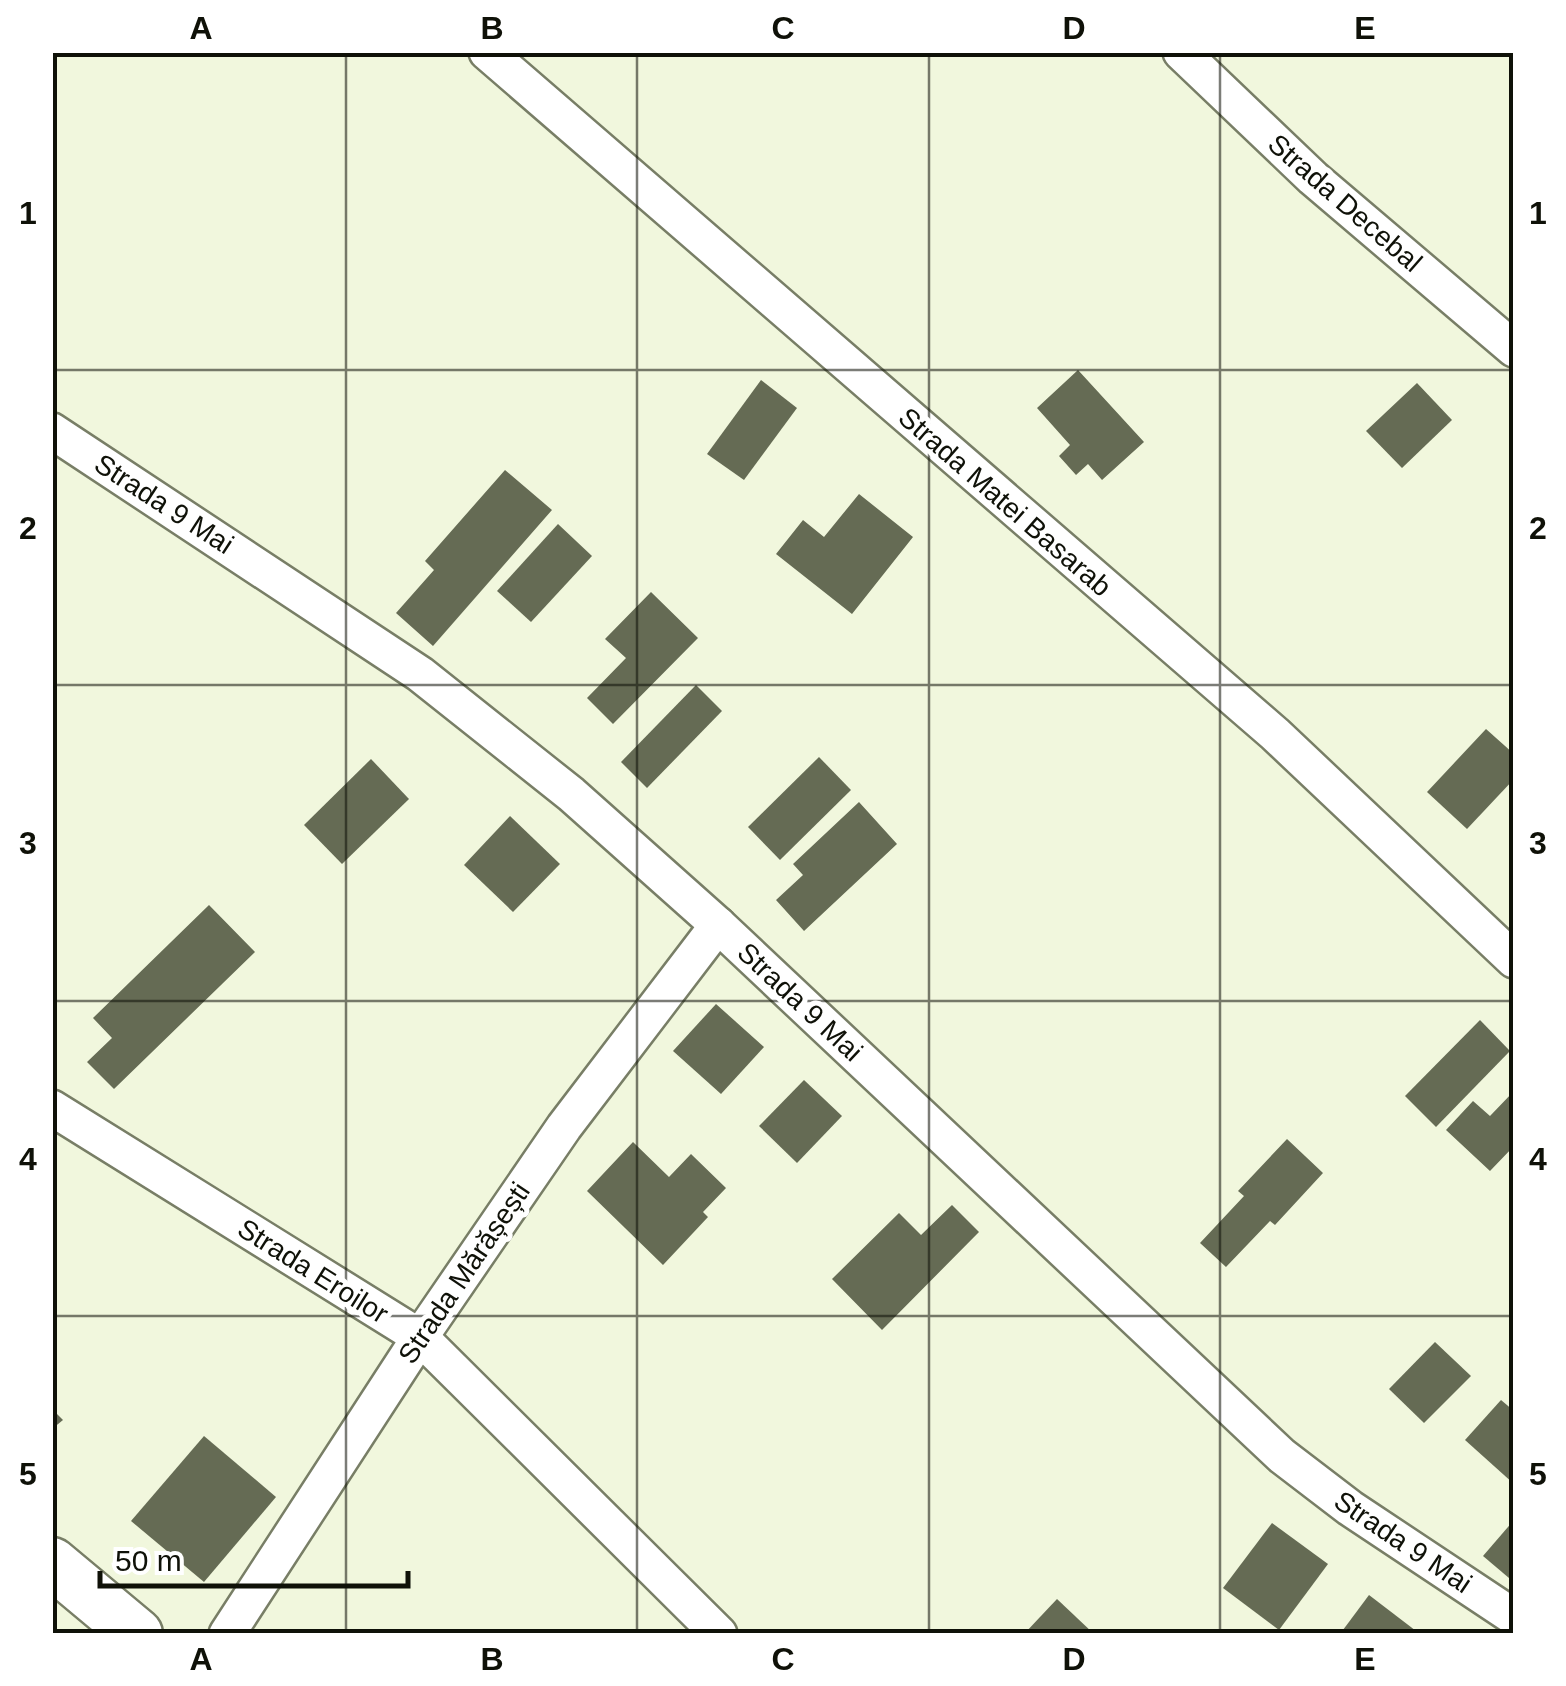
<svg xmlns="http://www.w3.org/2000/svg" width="1566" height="1686" viewBox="0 0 1566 1686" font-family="Arial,sans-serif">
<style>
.building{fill:#656b54}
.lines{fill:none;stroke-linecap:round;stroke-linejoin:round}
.street-casing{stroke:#787e66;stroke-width:40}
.secondary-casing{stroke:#787e66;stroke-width:55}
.street{stroke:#fff;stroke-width:35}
.secondary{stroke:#fff;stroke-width:50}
.grid{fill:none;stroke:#0f1108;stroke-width:2.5;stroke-opacity:0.55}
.labels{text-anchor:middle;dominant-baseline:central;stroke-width:10;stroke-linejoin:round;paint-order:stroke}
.street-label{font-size:28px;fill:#0f1108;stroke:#fff}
.neatline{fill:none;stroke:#0f1108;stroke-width:4}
.grid-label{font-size:32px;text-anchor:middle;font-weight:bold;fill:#0f1108}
</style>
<rect width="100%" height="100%" fill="#f1f7dd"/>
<g class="building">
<path d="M1078,370l66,72 -42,38 -14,-16 -12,11 -17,-19 11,-11 -33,-37z"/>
<path d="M761,380l36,28 -53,72 -37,-26z"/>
<path d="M1417,383l35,37 -50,48 -36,-37z"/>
<path d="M505,470l47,40 -119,136 -37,-33 38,-43 -9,-9z"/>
<path d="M859,494l54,43 -61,77 -76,-60 27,-34 21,17z"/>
<path d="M558,524l34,32 -61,66 -34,-31z"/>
<path d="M651,592l47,46 -85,86 -26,-26 39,-40 -21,-19z"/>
<path d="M696,685l26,26 -75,77 -26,-26z"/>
<path d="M1486,729l28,25v25l-47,50 -40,-37z"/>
<path d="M819,757l32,33 -71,70 -32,-33z"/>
<path d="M371,759l38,40 -67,65 -38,-39z"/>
<path d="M859,802l38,42 -93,87 -28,-31 27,-25 -10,-11z"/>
<path d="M510,816l50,48 -47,48 -49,-47z"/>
<path d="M209,905l46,47 -141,137 -27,-27 25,-24 -19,-20z"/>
<path d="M716,1004l48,43 -43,47 -48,-43z"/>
<path d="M1480,1020l30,31 -74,76 -31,-31z"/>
<path d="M804,1080l38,36 -45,47 -38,-37z"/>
<path d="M1514,1091v55l-24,25 -44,-41 27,-29 17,15z"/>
<path d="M1287,1139l36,34 -48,52 -5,-4 -44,46 -26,-24 44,-47 -6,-5z"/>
<path d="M633,1142l36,35 22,-23 35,34 -23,24 5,5 -45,48 -76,-74z"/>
<path d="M952,1205l27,27 -97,98 -50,-51 67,-66 22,22z"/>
<path d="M1435,1342l36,34 -47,47 -35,-34z"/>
<path d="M1501,1400l13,11v73l-49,-44z"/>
<path d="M52,1409l11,11 -11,9z"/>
<path d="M204,1436l72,61 -72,85 -73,-61z"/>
<path d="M1514,1520v53l-5,5 -26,-22z"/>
<path d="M1272,1523l56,41 -49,66 -56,-42z"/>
<path d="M1369,1595l51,39h-80z"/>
<path d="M1057,1599l37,35h-70z"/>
</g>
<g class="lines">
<g class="street-casing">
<g id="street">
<path d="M487,52l788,682 239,226"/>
<path d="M1181,52l132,126 201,171"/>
<path d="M52,431l368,243 151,120 147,131 564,531 68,52 164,109"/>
<path d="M52,1108l368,229 299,297"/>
<path d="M227,1634l193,-297 144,-210 154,-202"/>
</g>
</g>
<g class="secondary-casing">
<path id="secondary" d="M52,1563l85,71"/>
</g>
<use href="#street" class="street"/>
<use href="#secondary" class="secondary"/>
</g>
<path class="grid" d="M346,52v1582M637,52v1582M929,52v1582M1220,52v1582M52,370h1462M52,685h1462M52,1001h1462M52,1316h1462"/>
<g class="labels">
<g class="street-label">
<text transform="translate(1345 203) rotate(41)">Strada Decebal</text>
<text transform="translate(1005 502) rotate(41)">Strada Matei Basarab</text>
<text transform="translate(164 504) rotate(33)">Strada 9 Mai</text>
<text transform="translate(800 1002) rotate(43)">Strada 9 Mai</text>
<text transform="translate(313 1271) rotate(32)">Strada Eroilor</text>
<text transform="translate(464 1273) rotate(-56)">Strada Mărășești</text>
<text transform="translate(1403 1542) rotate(34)">Strada 9 Mai</text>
</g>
</g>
<rect width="1566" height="1686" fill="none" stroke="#ffffff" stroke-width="110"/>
<path d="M100 1571v15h308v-15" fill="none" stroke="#0f1108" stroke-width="5"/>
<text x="115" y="1571" font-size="30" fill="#0f1108" stroke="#ffffff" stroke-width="8" paint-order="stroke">50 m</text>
<rect x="55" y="55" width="1456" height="1576" class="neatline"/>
<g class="grid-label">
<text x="201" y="39">A</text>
<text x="492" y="39">B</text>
<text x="783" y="39">C</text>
<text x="1074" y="39">D</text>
<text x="1365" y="39">E</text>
<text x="28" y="224">1</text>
<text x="1538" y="224">1</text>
<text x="28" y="539">2</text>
<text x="1538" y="539">2</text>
<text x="28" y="854">3</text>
<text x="1538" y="854">3</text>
<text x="28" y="1170">4</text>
<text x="1538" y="1170">4</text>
<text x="28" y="1485">5</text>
<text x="1538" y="1485">5</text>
<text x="201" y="1670">A</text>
<text x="492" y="1670">B</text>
<text x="783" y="1670">C</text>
<text x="1074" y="1670">D</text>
<text x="1365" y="1670">E</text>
</g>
</svg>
